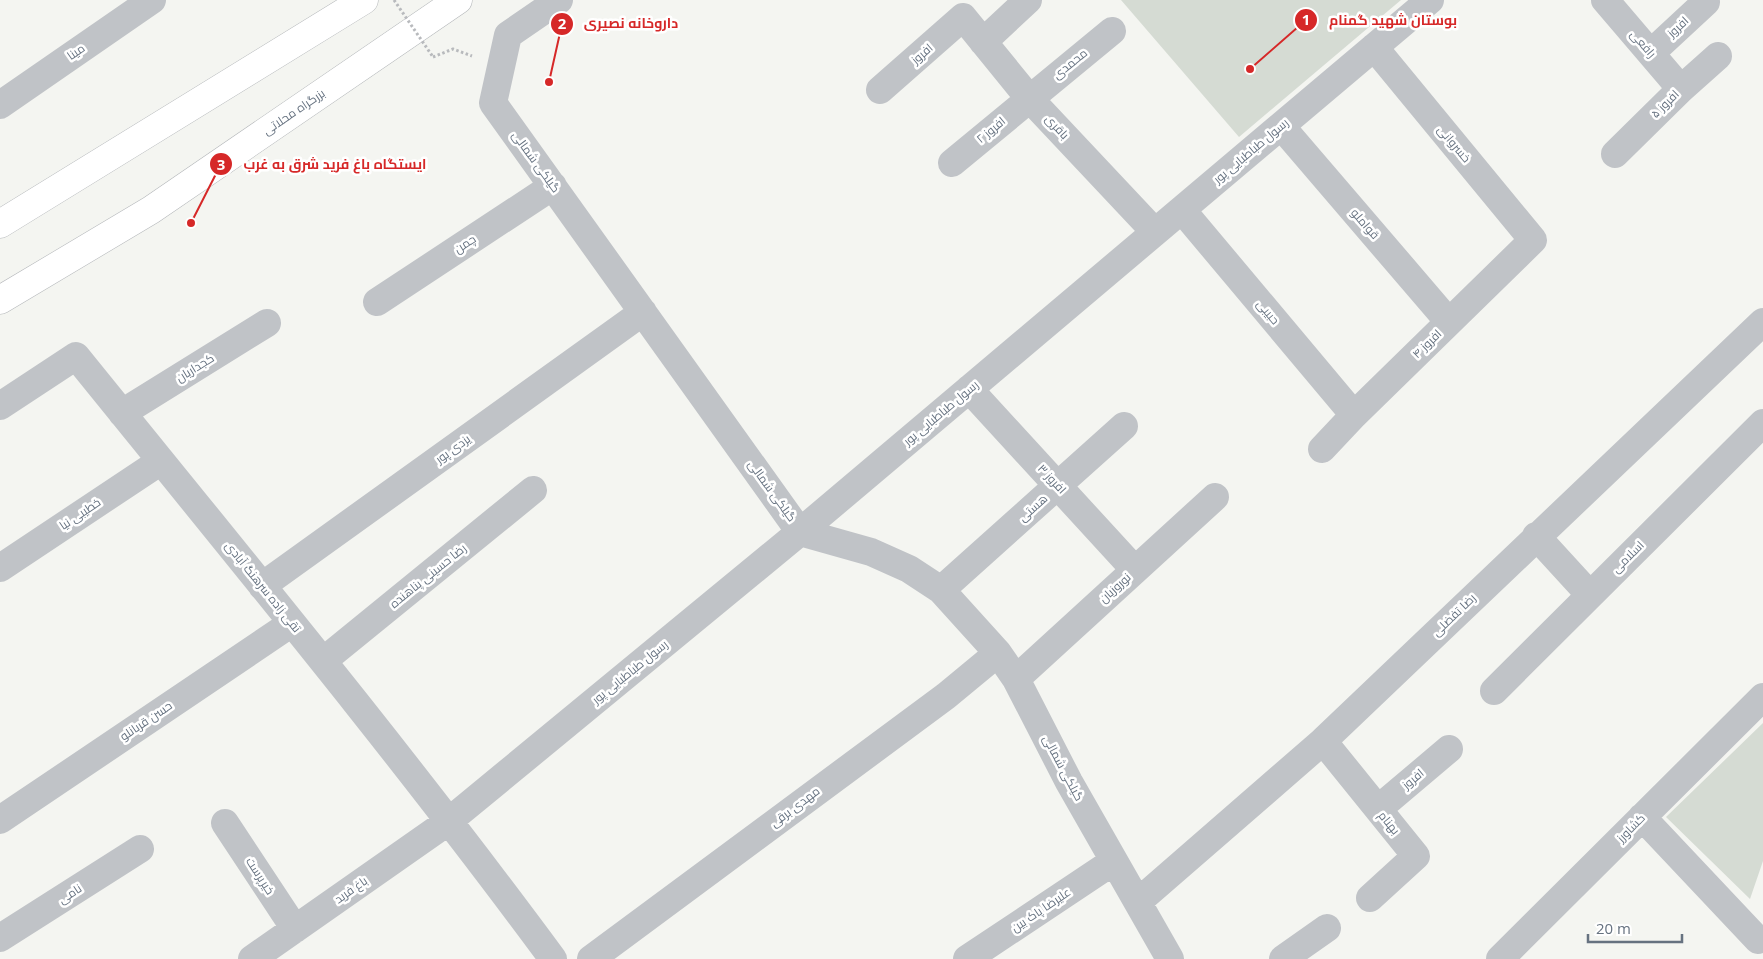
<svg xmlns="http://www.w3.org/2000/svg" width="1763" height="959" font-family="'Open Sans',Cairo,sans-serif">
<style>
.park{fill:#d5dbd3}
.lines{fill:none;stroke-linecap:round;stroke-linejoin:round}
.highway-casing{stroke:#b3b6b9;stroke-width:29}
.path{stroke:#b8babd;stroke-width:3;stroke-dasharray:2.5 2.5;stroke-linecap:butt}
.street{stroke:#c0c3c7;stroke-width:28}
.highway{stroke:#fff;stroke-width:28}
.path-bridge{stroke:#b8babd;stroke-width:3;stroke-dasharray:2.5 2.5;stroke-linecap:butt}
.labels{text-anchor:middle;stroke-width:5;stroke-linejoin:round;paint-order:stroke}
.street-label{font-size:12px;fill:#667280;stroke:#fff}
.leader{fill:none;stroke:#d62828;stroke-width:2}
.callout-dot{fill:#d62828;stroke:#fff;stroke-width:2}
.mark-label{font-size:15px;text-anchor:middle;font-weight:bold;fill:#fff}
.callout-label{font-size:14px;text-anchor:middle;font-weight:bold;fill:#d62828;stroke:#fff;stroke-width:5;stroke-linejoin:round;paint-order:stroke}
</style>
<rect width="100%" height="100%" fill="#f4f5f1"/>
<!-- park -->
<path class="park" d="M1121 0H1401L1239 137Z
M1763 723V861L1750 899 1666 817Z"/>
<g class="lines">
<!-- highway casing -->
<g class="highway-casing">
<path id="highway" d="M0 224 364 0
M0 300 151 210 458 0"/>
</g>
<!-- path -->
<path class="path" d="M433 57 453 49 472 56"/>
<!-- street -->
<path class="street" d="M559 0 508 35 493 103 800 532 871 552 909 569 941 590 998 653 1016 679 1069 782 1170 959
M1605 0 1681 89
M983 42 1028 0
M1651 53 1706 2
M880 90 963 17 1029 98 1155 232
M0 105 152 0
M1281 126 1449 322
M1615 154 1681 89 1718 56
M952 163 1112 31
M1182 210 1354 415
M377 302 553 186
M969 389 1135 570
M0 406 76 356C237 555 401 753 553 959
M122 413 267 323
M1322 449 1354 415 1533 240 1374 47
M1536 536 1590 595
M0 568 161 461
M262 586 643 312
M941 590 1124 426
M323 661 533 490
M1016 679 1215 497
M1494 691 1763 423
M1323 741 1416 856 1370 898
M1378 809 1449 749
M1642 817 1758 940
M0 820 292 623
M225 823 295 929
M1139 901 1323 741 1763 322
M0 938 140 849
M252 959 449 821 800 532 1430 0
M591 959 946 696 998 653
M967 959 1114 861
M1283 959 1327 928
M1500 959 1763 697"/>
<!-- highway -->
<use href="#highway" class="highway"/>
<!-- path-bridge -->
<path class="path-bridge" d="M394 0 433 57"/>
</g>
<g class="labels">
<!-- street labels -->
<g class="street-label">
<text transform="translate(1678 27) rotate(-43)" y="4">افروز</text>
<text transform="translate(1643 44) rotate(49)" y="4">رافعی</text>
<text transform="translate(76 52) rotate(-35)" y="4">مینا</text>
<text transform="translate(922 54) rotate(-41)" y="4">افروز</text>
<text transform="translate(1070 64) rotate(-39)" y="4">محمدی</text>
<text transform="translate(1665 104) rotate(-45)" y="4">افروز ۵</text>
<text transform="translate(294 112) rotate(-34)" y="4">بزرگراه محلاتی</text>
<text transform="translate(1057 127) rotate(47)" y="4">باقری</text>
<text transform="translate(991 130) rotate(-40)" y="4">افروز ۲</text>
<text transform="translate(1454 144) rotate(50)" y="4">خسروانی</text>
<text transform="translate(1251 151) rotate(-40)" y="4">رسول طباطبایی پور</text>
<text transform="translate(536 162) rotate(54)" y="4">گيلکی شمالی</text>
<text transform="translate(1365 224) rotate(49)" y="4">قواملو</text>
<text transform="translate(465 244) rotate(-33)" y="4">چمن</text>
<text transform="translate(1268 312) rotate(50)" y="4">حبیبی</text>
<text transform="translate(1427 344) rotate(-44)" y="4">افروز ۴</text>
<text transform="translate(195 368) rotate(-32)" y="4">کجداریان</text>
<text transform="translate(941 413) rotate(-40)" y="4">رسول طباطبایی پور</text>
<text transform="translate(453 449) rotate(-36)" y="4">یزدی پور</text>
<text transform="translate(1052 479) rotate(47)" y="4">افروز ۳</text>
<text transform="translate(772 491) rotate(54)" y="4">گيلکی شمالی</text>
<text transform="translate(1033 508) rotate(-42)" y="4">هستی</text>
<text transform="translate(80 514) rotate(-34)" y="4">خطیبی نیا</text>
<text transform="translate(1628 557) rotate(-45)" y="4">اسلامی</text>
<text transform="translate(428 576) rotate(-39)" y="4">رضا حسینی پناهنده</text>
<text transform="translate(263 587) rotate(51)" y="4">تقی زاده سرهنگ آبادی</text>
<text transform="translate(1115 588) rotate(-42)" y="4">نوروزیان</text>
<text transform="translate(1454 615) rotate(-44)" y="4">رضا تفضلی</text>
<text transform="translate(630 672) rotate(-39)" y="4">رسول طباطبایی پور</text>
<text transform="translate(146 721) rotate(-34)" y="4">حسن قربانلو</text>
<text transform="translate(1063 768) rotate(62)" y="4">گيلکی شمالی</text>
<text transform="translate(1413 779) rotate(-40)" y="4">افروز</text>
<text transform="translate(795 807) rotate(-37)" y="4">مهدی برقی</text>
<text transform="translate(1389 823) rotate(51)" y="4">بهنام</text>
<text transform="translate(1631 828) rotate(-45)" y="4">کشاورز</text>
<text transform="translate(260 876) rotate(57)" y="4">خیرپرست</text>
<text transform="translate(351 890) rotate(-35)" y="4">باغ فرید</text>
<text transform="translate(70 894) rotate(-33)" y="4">نامی</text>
<text transform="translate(1041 910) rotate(-34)" y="4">علیرضا پاک بین</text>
</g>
</g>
<!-- callouts -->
<path class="leader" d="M1250 69L1306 20M549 82L562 24M191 223L221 164"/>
<g class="callout-dot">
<circle cx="1250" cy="69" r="5"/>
<circle cx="549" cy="82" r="5"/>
<circle cx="191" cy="223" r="5"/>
<circle cx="1306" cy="20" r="12"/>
<circle cx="562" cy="24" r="12"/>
<circle cx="221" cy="164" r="12"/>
</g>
<g class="mark-label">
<text x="1306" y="25">1</text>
<text x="562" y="29">2</text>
<text x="221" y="170">3</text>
</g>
<g class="callout-label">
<text x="1393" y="25">بوستان شهید گمنام</text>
<text x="631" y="28">داروخانه نصیری</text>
<text x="335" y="169">ایستگاه باغ فرید شرق به غرب</text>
</g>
<!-- scale -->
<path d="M1588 934v8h94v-8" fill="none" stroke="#667280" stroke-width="2.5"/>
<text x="1596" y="934" font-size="15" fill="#667280" stroke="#ffffff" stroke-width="4" paint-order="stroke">20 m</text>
</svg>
